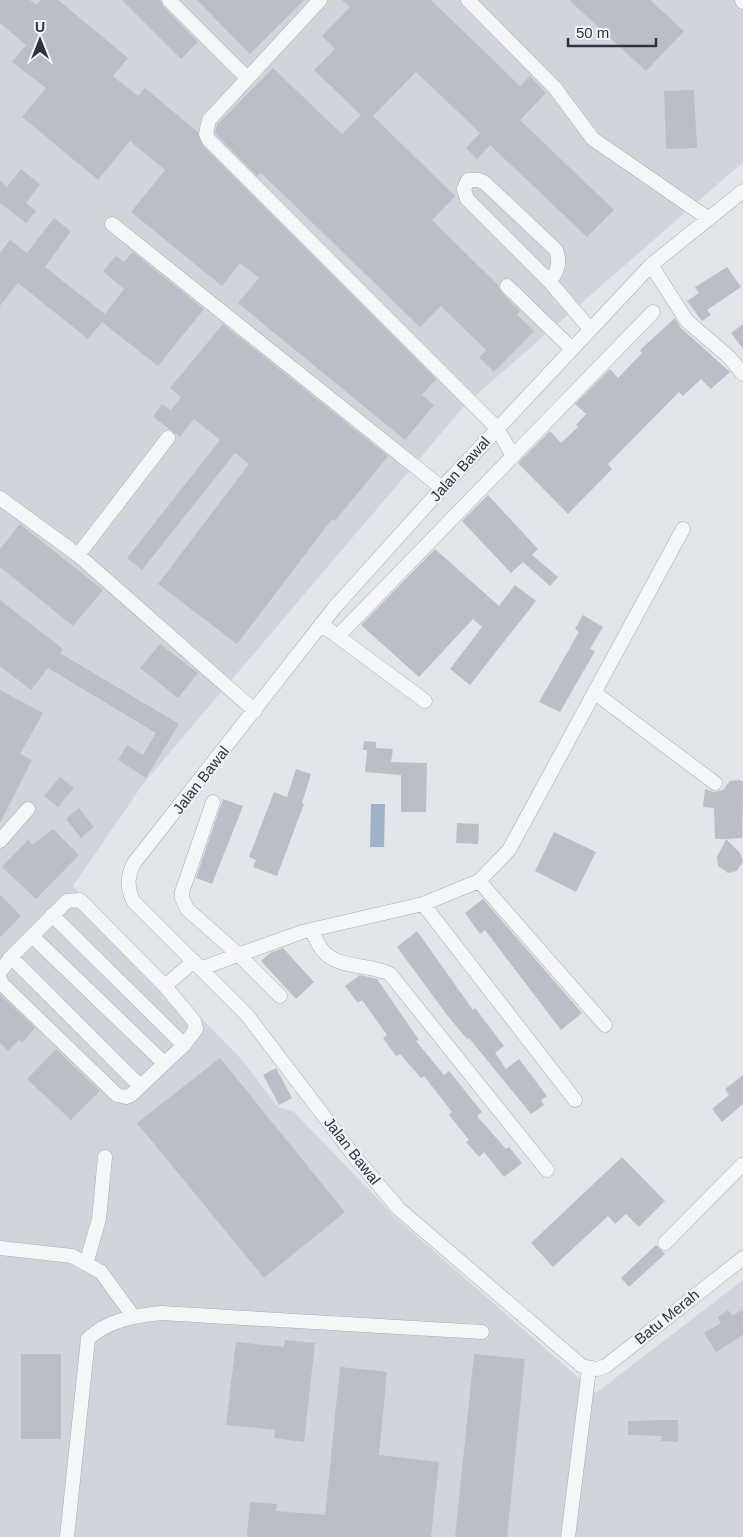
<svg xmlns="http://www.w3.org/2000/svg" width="743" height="1537" font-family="Helvetica,sans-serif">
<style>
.built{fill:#d0d5dc}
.water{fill:#9fb4c8}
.building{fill:#babfc7}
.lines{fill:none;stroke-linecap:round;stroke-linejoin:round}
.minor-casing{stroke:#a7acb4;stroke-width:15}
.minor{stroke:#f5f6f8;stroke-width:14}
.labels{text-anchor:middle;stroke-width:4;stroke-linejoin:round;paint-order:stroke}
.street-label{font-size:15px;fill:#2b3441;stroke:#f2f4f7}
</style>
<rect width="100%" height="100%" fill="#e2e5ea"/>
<!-- built -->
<path class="built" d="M0 0H743V162L466 404 143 784 73 886 242 1060 278 1107 293 1111 396 1218 596 1393 743 1280V1537H0Z"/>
<!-- water -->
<path class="water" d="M371 804H385L384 847H370Z"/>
<!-- building -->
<path class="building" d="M0 0H30L36 5 41 0H58L128 58 113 76 138 96 145 88 198 132 203 146 436 379 422 395 434 405 405 440 238 303 259 278 240 263 222 286 131 212 165 170 130 141 98 180 22 117 46 88 12 62 26 45 0 23Z
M122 0H160L163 6 198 42 181 59Z
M197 0H304L250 54Z
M342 0H431L520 86 530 76 546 93 520 120 614 210 587 237 490 145 477 159 466 148 480 133 416 72 373 116 455 196 432 220 498 285 501 292 520 311 517 315 534 331 494 372 479 357 486 350 441 306 420 327 261 173 257 176 215 133 217 125 273 68 342 134 361 115 314 70 335 49 322 36 350 7Z
M569 0H650L684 31 646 71Z
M694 90 697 148 666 149 664 91Z
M21 169 40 184 26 203 36 211 26 223 0 203V181L7 187Z
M54 218 71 231 45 267 105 314 124 289 103 271 116 256 124 262 133 252 204 309 158 366 102 322 88 339 18 283 0 306V253L10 240 27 253Z
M727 267 741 287 707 310 711 315 702 321 687 301 699 293 695 287Z
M675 318 681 328 730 372 711 389 701 379 683 396 679 392 608 464 612 469 568 514 518 463 550 431 561 443 578 427 576 425 586 414 575 404 610 369 618 378 642 353 640 350Z
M223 324 388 456 335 521 332 519 237 644 158 584 249 464 235 453 142 570 127 558 220 440 194 419 180 437 153 417 162 404 171 410 181 397 170 388Z
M743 324V349L731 333Z
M488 495 538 549 532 555 558 577 550 586 523 562 511 573 462 521Z
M20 524 103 590 73 626 0 567V549Z
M435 549 499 606 515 585 536 601 470 685 450 669 482 627 473 619 419 677 361 625Z
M0 600 63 649 60 653 179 724 146 778 118 760 127 745 143 755 156 733 48 668 31 690 0 666Z
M583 615 603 627 590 649 595 651 560 712 539 702 579 632 575 629Z
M160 644 198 673 178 698 140 668Z
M0 690 43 713 20 754 32 760 0 823Z
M364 741 376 742V748L393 749 391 762 427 763 426 812H401V775L365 772 367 750H363Z
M296 769 311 774 302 803 304 804 277 876 253 867 256 860 249 857 274 792 287 797Z
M60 777 74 788 58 807 44 796Z
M740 780 743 782 742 838 726 839 740 853 743 861 737 871 728 873 718 866 717 857 726 839H715L714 808 703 807 705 789 714 792 723 790 730 781Z
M223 799 243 806 212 884 196 878Z
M79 808 94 827 81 838 66 819Z
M457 823 479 824 478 844 456 843Z
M53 829 79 855 36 899 2 867 28 840 32 845Z
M554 832 596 852 576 892 535 871Z
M0 895 21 916 0 937Z
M483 899 582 1013 561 1030 485 930 480 934 465 913Z
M417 931 473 1010 475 1008 504 1046 495 1053 506 1069 519 1059 547 1096 541 1100 544 1105 531 1114 469 1038 467 1039 447 1015 397 947Z
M283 948 314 982 296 999 261 961 270 953Z
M360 975 377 979 419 1040 416 1041 444 1075 449 1071 482 1112 477 1116 506 1149 509 1147 522 1163 504 1177 484 1152 479 1157 466 1142 469 1140 449 1115 452 1112 424 1076 421 1078 400 1054 396 1056 383 1038 387 1035 362 1000 358 1003 345 986Z
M0 994 35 1028 22 1043 19 1040 8 1051 0 1043Z
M56 1049 100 1091 71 1120 27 1079Z
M220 1058 345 1212 264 1278 137 1123Z
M276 1068 292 1098 279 1105 263 1075Z
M743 1075V1104L722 1122 712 1109 729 1095 725 1089Z
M622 1157 665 1201 639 1227 626 1214 615 1224 608 1216 553 1267 531 1243Z
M656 1245 665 1254 629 1287 621 1278Z
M743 1309V1335L716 1352 704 1333 721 1323 718 1317 728 1310 732 1316Z
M285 1340 315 1343 304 1442 274 1438 275 1430 226 1425 236 1342 284 1347Z
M21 1354H61V1439H21Z
M474 1354 525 1359 507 1537H455Z
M340 1367 387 1372 379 1455 439 1462 431 1537H247L250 1502 277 1504 276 1511 325 1515Z
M662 1420H678V1442L661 1441 662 1436 628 1435V1421Z"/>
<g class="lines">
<!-- minor casing -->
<g class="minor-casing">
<path id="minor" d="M169 0 247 78
M320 0 209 120 206 134 209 140 497 428 513 456
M468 0 555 88 593 139 709 219
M742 0 743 2
M743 191 651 265 442 488 335 607 134 863C127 877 127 886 133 901L247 1015 355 1157 399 1209 582 1366 597 1369 606 1366 743 1258
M112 224 442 488
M651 265 687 321 729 357 743 374
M550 282C557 271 561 264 556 250L485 183 479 180H468L464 189 467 199 550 282 590 329
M507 286 571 348
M0 498 78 555 255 711
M78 555 168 438
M321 624 425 701
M339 635 653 312
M595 693 715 783
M213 802 182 892V898L187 909 239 955 280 996
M0 841 28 809
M479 881 605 1025
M423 904 575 1100
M52 915 184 1045
M311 930C315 937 318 945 323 951 338 969 371 964 390 974L547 1170
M32 936 164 1063
M11 957 140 1086
M202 968 302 932 423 904 479 881 509 850 683 529
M0 972 11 957 67 901 80 900 165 986 194 1021 196 1029 184 1045 131 1095 126 1097 117 1095 2 984 0 979
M165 986 194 961
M665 1243 743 1164
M0 1248 72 1256 101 1272 133 1316
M86 1264 99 1219 105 1157
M67 1537 88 1339C107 1320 135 1316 161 1313L482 1332
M568 1537 589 1369"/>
</g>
<!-- minor -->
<use href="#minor" class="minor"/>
</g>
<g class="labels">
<!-- street labels -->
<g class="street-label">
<text transform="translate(460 469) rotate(-48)" y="5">Jalan Bawal</text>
<text transform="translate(201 780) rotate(-52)" y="5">Jalan Bawal</text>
<text transform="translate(352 1151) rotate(52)" y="5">Jalan Bawal</text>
<text transform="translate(667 1317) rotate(-39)" y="5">Batu Merah</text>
</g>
</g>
<!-- north arrow -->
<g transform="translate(40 40)" stroke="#f2f4f7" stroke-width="4" paint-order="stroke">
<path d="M0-4L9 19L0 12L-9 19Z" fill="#2b3441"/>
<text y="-8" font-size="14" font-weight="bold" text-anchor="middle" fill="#2b3441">U</text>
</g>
<!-- scale -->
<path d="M568 38v8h88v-8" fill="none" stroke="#2b3441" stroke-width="2.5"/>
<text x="576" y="38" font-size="15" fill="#2b3441" stroke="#f2f4f7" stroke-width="4" paint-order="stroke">50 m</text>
</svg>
